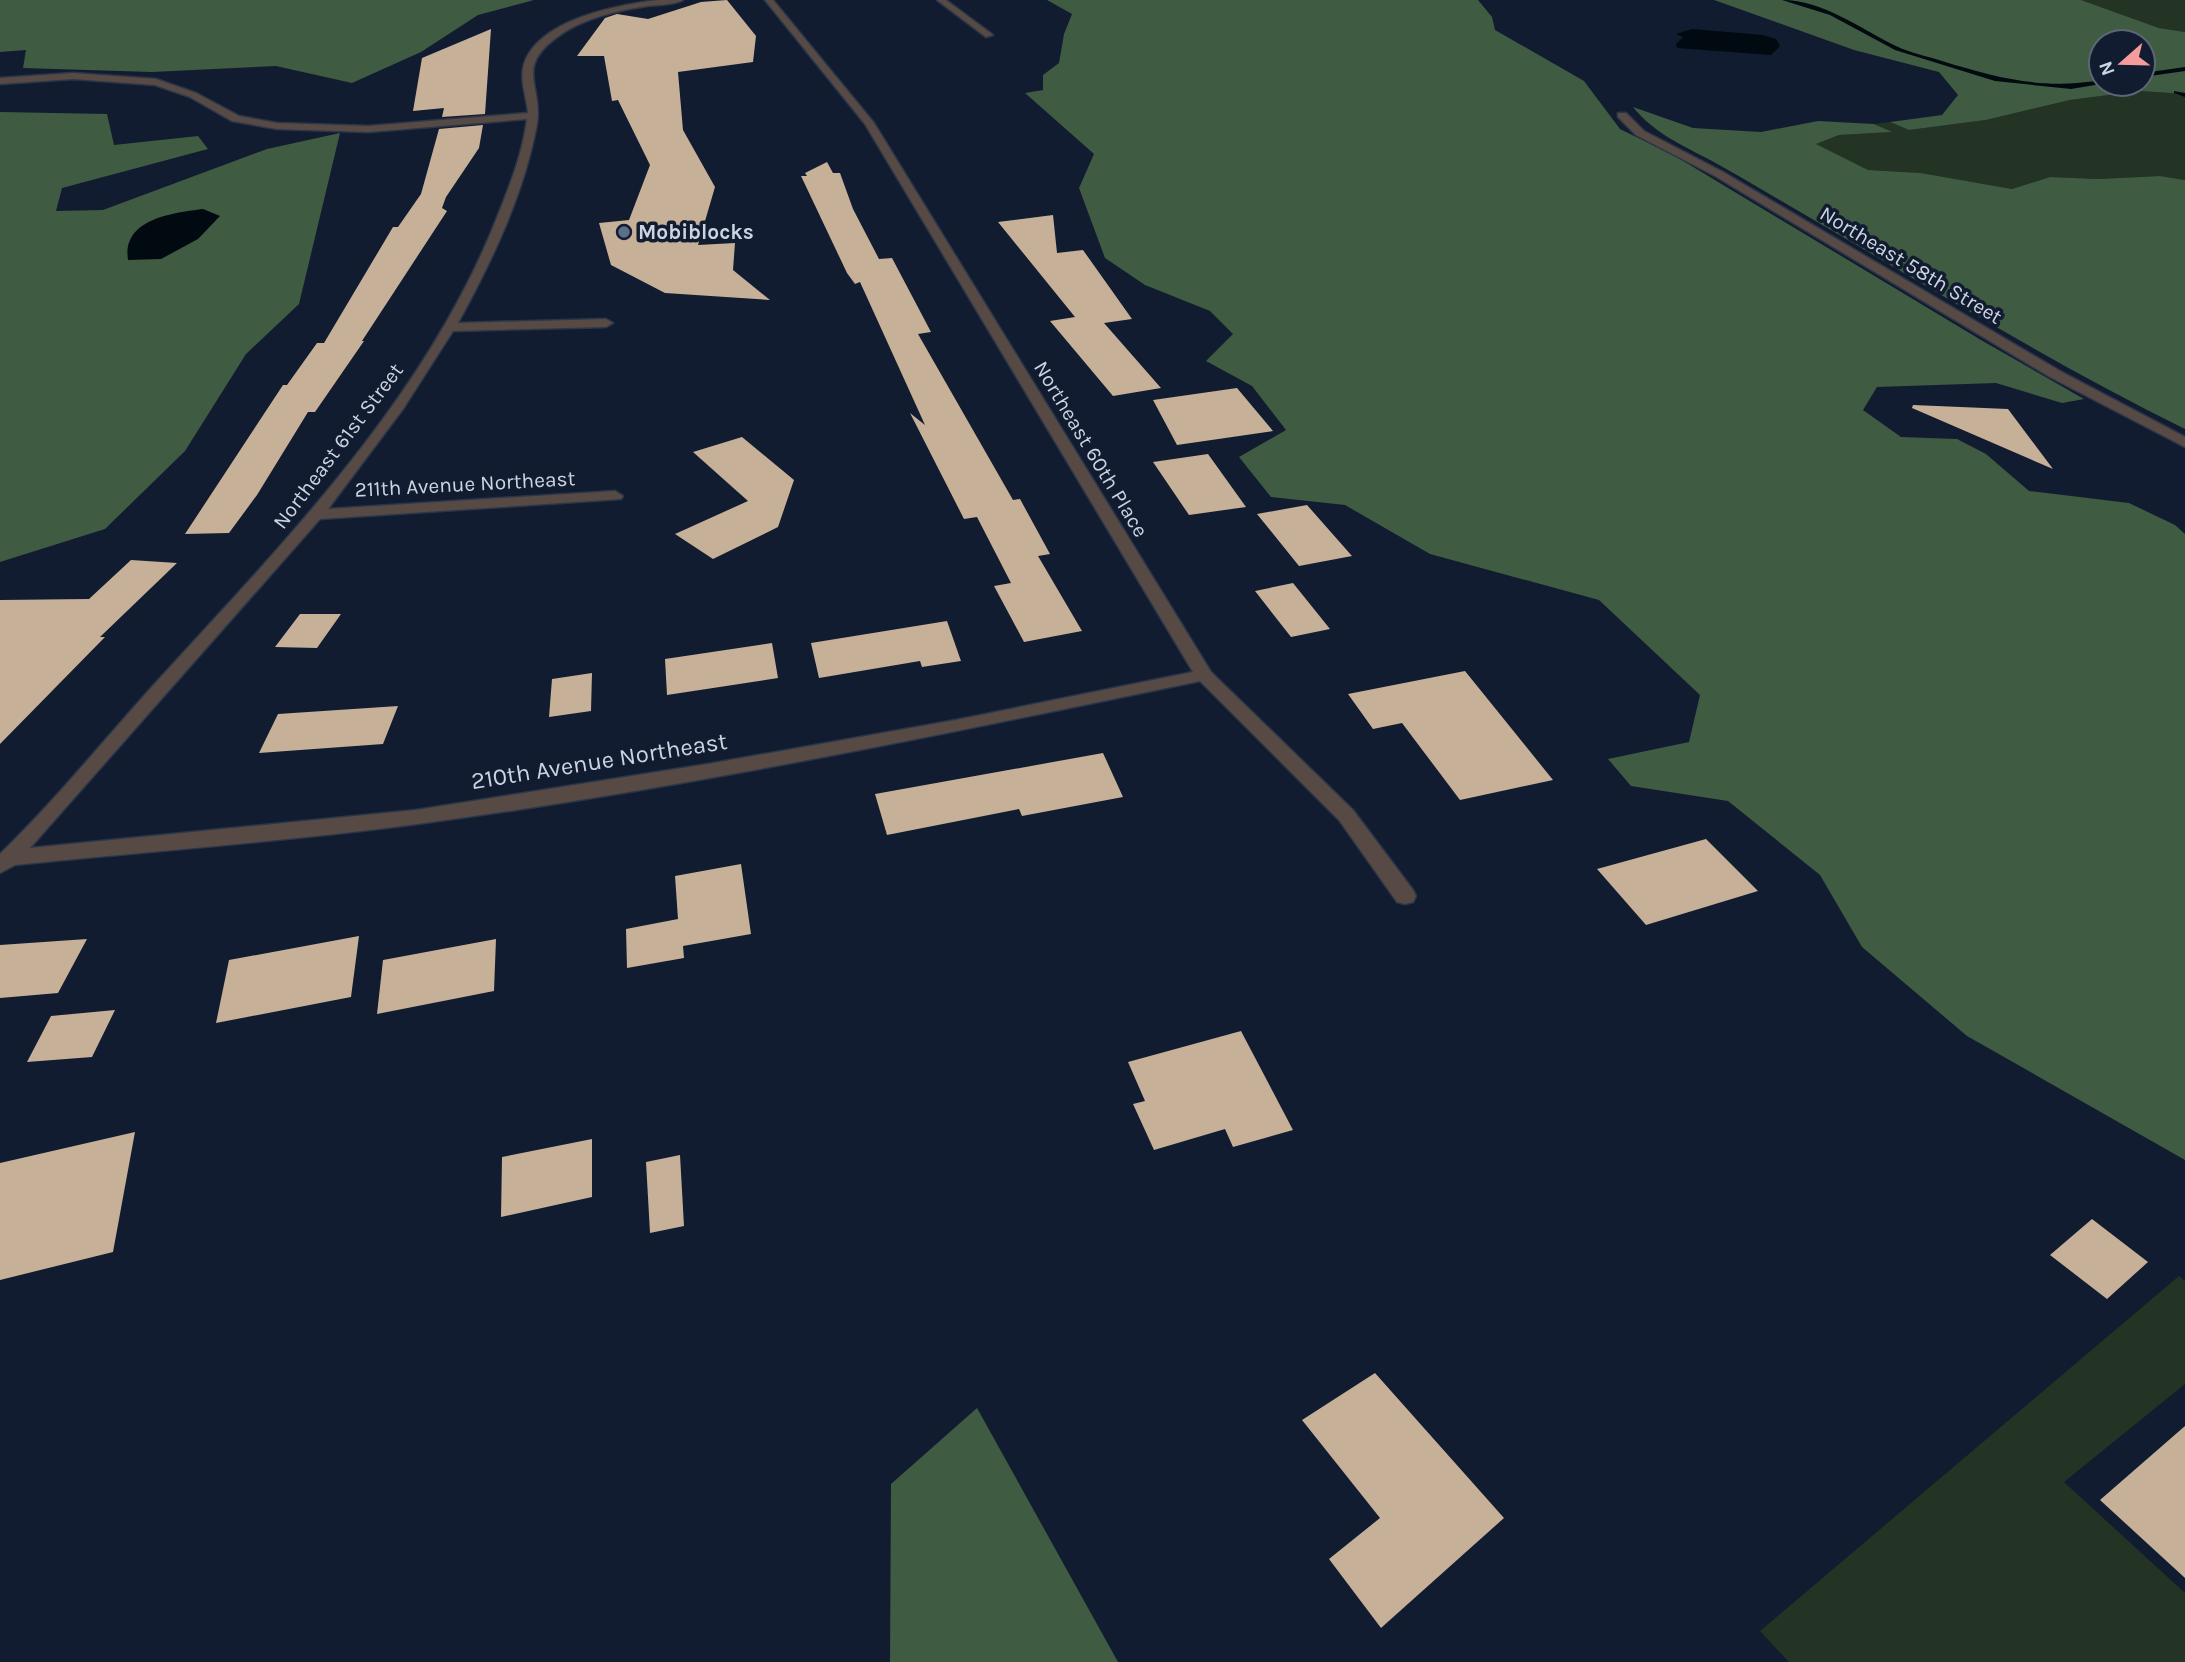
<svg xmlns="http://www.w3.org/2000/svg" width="2185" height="1662" font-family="Karla,sans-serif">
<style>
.green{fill:#233324}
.forest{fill:#3f5b41;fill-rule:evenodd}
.water{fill:#000a10}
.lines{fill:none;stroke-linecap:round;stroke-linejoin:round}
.stream{fill:#000a10;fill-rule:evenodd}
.building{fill:#c6b098}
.street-casing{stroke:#2b3649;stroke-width:3}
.street{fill:#574a44;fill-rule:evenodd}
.service-dot{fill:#5c6f8a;stroke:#111c30;stroke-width:2.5}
.labels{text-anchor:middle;stroke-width:7;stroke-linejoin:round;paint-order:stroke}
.far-poi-label{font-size:21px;font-weight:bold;fill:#ccd4e2;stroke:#111c30;text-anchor:start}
.far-street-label{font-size:21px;fill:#ccd4e2;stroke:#111c30}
.street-label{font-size:24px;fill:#ccd4e2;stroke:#111c30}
</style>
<rect width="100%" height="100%" fill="#111c30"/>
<!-- green -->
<path class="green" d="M2081 0H2185V32L2159 28Z
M2140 91 2185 94V180L2160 176 2098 179 2050 177 2012 189 1921 173 1868 170 1815 144 1839 135 1890 132 1874 124 1890 122 1909 130 1986 120 2070 100Z
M2179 1276 2185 1281V1384L2064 1482 2185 1593V1662H1789L1760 1631Z"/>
<!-- forest -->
<path class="forest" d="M0 0H534L478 15 421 52 352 83 276 66 152 72 23 68 26 50 0 52Z
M1047 0H1478L1492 17 1495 30 1584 81 1620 129 1675 156 1981 340 2084 399 2062 403 1996 383 1877 387 1863 410 1901 437 1957 439 1986 454 2029 491 2129 503 2175 525 2185 534V1160L1967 1036 1862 947 1820 875 1728 801 1631 786 1608 759 1689 742 1700 695 1599 600 1430 554 1345 505 1271 497 1239 457 1286 430 1252 386 1206 361 1233 334 1210 311 1145 285 1105 258 1079 188 1094 154 1025 93 1043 90V75L1059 63 1064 34 1072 14Z
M1714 0H2081L2159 28 2185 32V94L2140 91 2070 100 1986 120 1909 130 1890 122 1942 115 1958 95 1939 72 1854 50ZM2101 42H2143V84H2101Z
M1633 107 1693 128 1761 132 1818 121 1874 124 1892 132 1839 135 1816 144 1868 170 1921 173 2012 189 2050 177 2098 179 2160 176 2185 180V429C2049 362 1921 282 1790 206 1764 191 1738 175 1712 161 1682 145 1655 134 1633 107Z
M0 112 107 114 114 145 198 136 208 149 62 188 56 211 103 210 267 149 340 133 299 304 246 354 185 451 105 529 0 562Z
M977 1408 1118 1662H1119H890L891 1484Z"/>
<!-- water -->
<path class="water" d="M1692 29 1763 35 1776 39 1780 46 1771 55 1677 48 1676 44 1683 37 1676 34Z
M203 209 220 216 198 239 161 259 128 260C122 219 172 213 203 209Z"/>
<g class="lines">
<!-- stream -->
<path class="stream" d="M1782 0C1823 0 1861 29 1896 46 1910 53 1927 56 1942 61 1997 78 2043 90 2101 80V84L2071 89 1995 81 1895 50 1830 15Z
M2185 67V71L2143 77V73Z
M2174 91 2185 93V97L2174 93Z"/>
</g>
<!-- building -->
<path class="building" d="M727 0 756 36 753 62 678 72 683 130 715 187 698 245 735 243 733 270 770 300 665 293 611 265 599 223 629 220 650 165 618 100 612 101 604 56H577L605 18 617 14 648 19 701 2Z
M491 29 485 114 442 117 444 108 413 111 422 58Z
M483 125 479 148 446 197 442 208 447 211 362 341H364L315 412H308L257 495 229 533 185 534 283 385H287L317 343H324L393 227H398L421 194 439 129Z
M827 162 833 173H840L853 209 879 259 892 258 931 332 918 334 1013 500 1020 499 1050 554 1038 556 1082 631 1024 642 994 586 1011 583 977 517 964 519 910 413 925 425 860 282 855 284 847 273 801 176H807L805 173Z
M1053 215 1057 253 1083 250 1132 319 1104 323 1161 388 1113 396 1050 321 1075 317 998 222Z
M1237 388 1273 431 1177 445 1153 400Z
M1913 405 2008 409 2053 469 1912 408Z
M742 437 794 480 778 527 713 559 675 534 748 501 693 452Z
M1208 454 1246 507 1189 515 1153 462Z
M1307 505 1352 556 1299 566 1257 514Z
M131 560 177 563 100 637H105L0 744V600L89 599Z
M1293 583 1330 629 1291 637 1255 591Z
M300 614H341L317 648 275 647Z
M947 621 961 661 922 667 920 661 819 678 811 643Z
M772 643 778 678 667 695 665 659Z
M1465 671 1553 780 1460 800 1402 723 1373 729 1348 694Z
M592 673 591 711 549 717 552 679Z
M398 706 383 744 259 753 278 714Z
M1103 753 1123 797 1022 816 1019 809 887 835 875 794Z
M1706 839 1758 891 1646 925 1597 869Z
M741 864 751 934 683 946 684 958 627 968 626 929 678 919 675 876Z
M359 936 351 997 216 1023 229 960Z
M87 939 58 993 0 998V945Z
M496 939 494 991 377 1014 383 960Z
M115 1010 92 1057 27 1062 51 1016Z
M1241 1031 1293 1130 1233 1147 1225 1129 1154 1150 1133 1104 1145 1101 1128 1062Z
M135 1132 113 1252 0 1280V1163Z
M592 1139V1197L501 1217 502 1157Z
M680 1155 684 1226 650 1233 646 1162Z
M2092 1219 2148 1262 2107 1299 2050 1255Z
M1375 1373 1504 1518 1381 1628 1329 1559 1380 1518 1302 1420Z
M2185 1426V1578L2100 1500Z"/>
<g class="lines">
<!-- street casing -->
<g class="street-casing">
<path id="street" d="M658 0H683C674 5 658 5 647 6 616 11 582 18 556 38 515 68 543 86 537 124 524 194 492 261 458 323L606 319 613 323 606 327 453 331 403 409 328 509 615 491 623 496 621 499 320 519 30 848 416 810 708 764 956 720 1193 672 865 124 765 0H773L874 123 1211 672 1353 810 1413 890 1416 896 1413 902 1405 904 1397 902 1339 820 1200 681C940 735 680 789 417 824 283 842 148 851 15 865L0 873V854C57 799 107 736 160 678 288 538 428 395 498 215 510 185 523 152 527 119L368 132 277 129 232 121 190 97 155 85 73 79 0 84V78L73 73 156 79 196 93 239 116 277 123 368 126 528 113C527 98 519 80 524 64 539 19 618 5 658 0Z
M937 0H946L993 35 986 37Z
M1618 113H1626L1644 131 1723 172 2060 371 2185 437V447L2050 377 1715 176 1636 135 1618 117Z"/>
</g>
<!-- street -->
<use href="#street" class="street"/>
</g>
<!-- markers -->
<circle class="service-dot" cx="624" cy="232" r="7"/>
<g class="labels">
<!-- far-poi labels -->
<g class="far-poi-label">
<text x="638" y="239">Mobiblocks</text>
</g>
<!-- far-street labels -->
<g class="far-street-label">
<text transform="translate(1911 265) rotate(31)" y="7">Northeast 58th Street</text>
<text transform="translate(338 446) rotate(-53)" y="7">Northeast 61st Street</text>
<text transform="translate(1091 449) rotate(59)" y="7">Northeast 60th Place</text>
<text transform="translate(465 484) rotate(-3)" y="7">211th Avenue Northeast</text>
</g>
<!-- street labels -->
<g class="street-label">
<text transform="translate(599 761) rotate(-9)" y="8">210th Avenue Northeast</text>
</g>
</g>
<!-- north arrow -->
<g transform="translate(2122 63) rotate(250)"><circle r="33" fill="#111c30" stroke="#5c6677" stroke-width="2"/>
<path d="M0-5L12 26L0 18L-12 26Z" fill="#f59b9c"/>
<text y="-10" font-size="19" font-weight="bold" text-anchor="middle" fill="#ccd4e2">N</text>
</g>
</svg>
